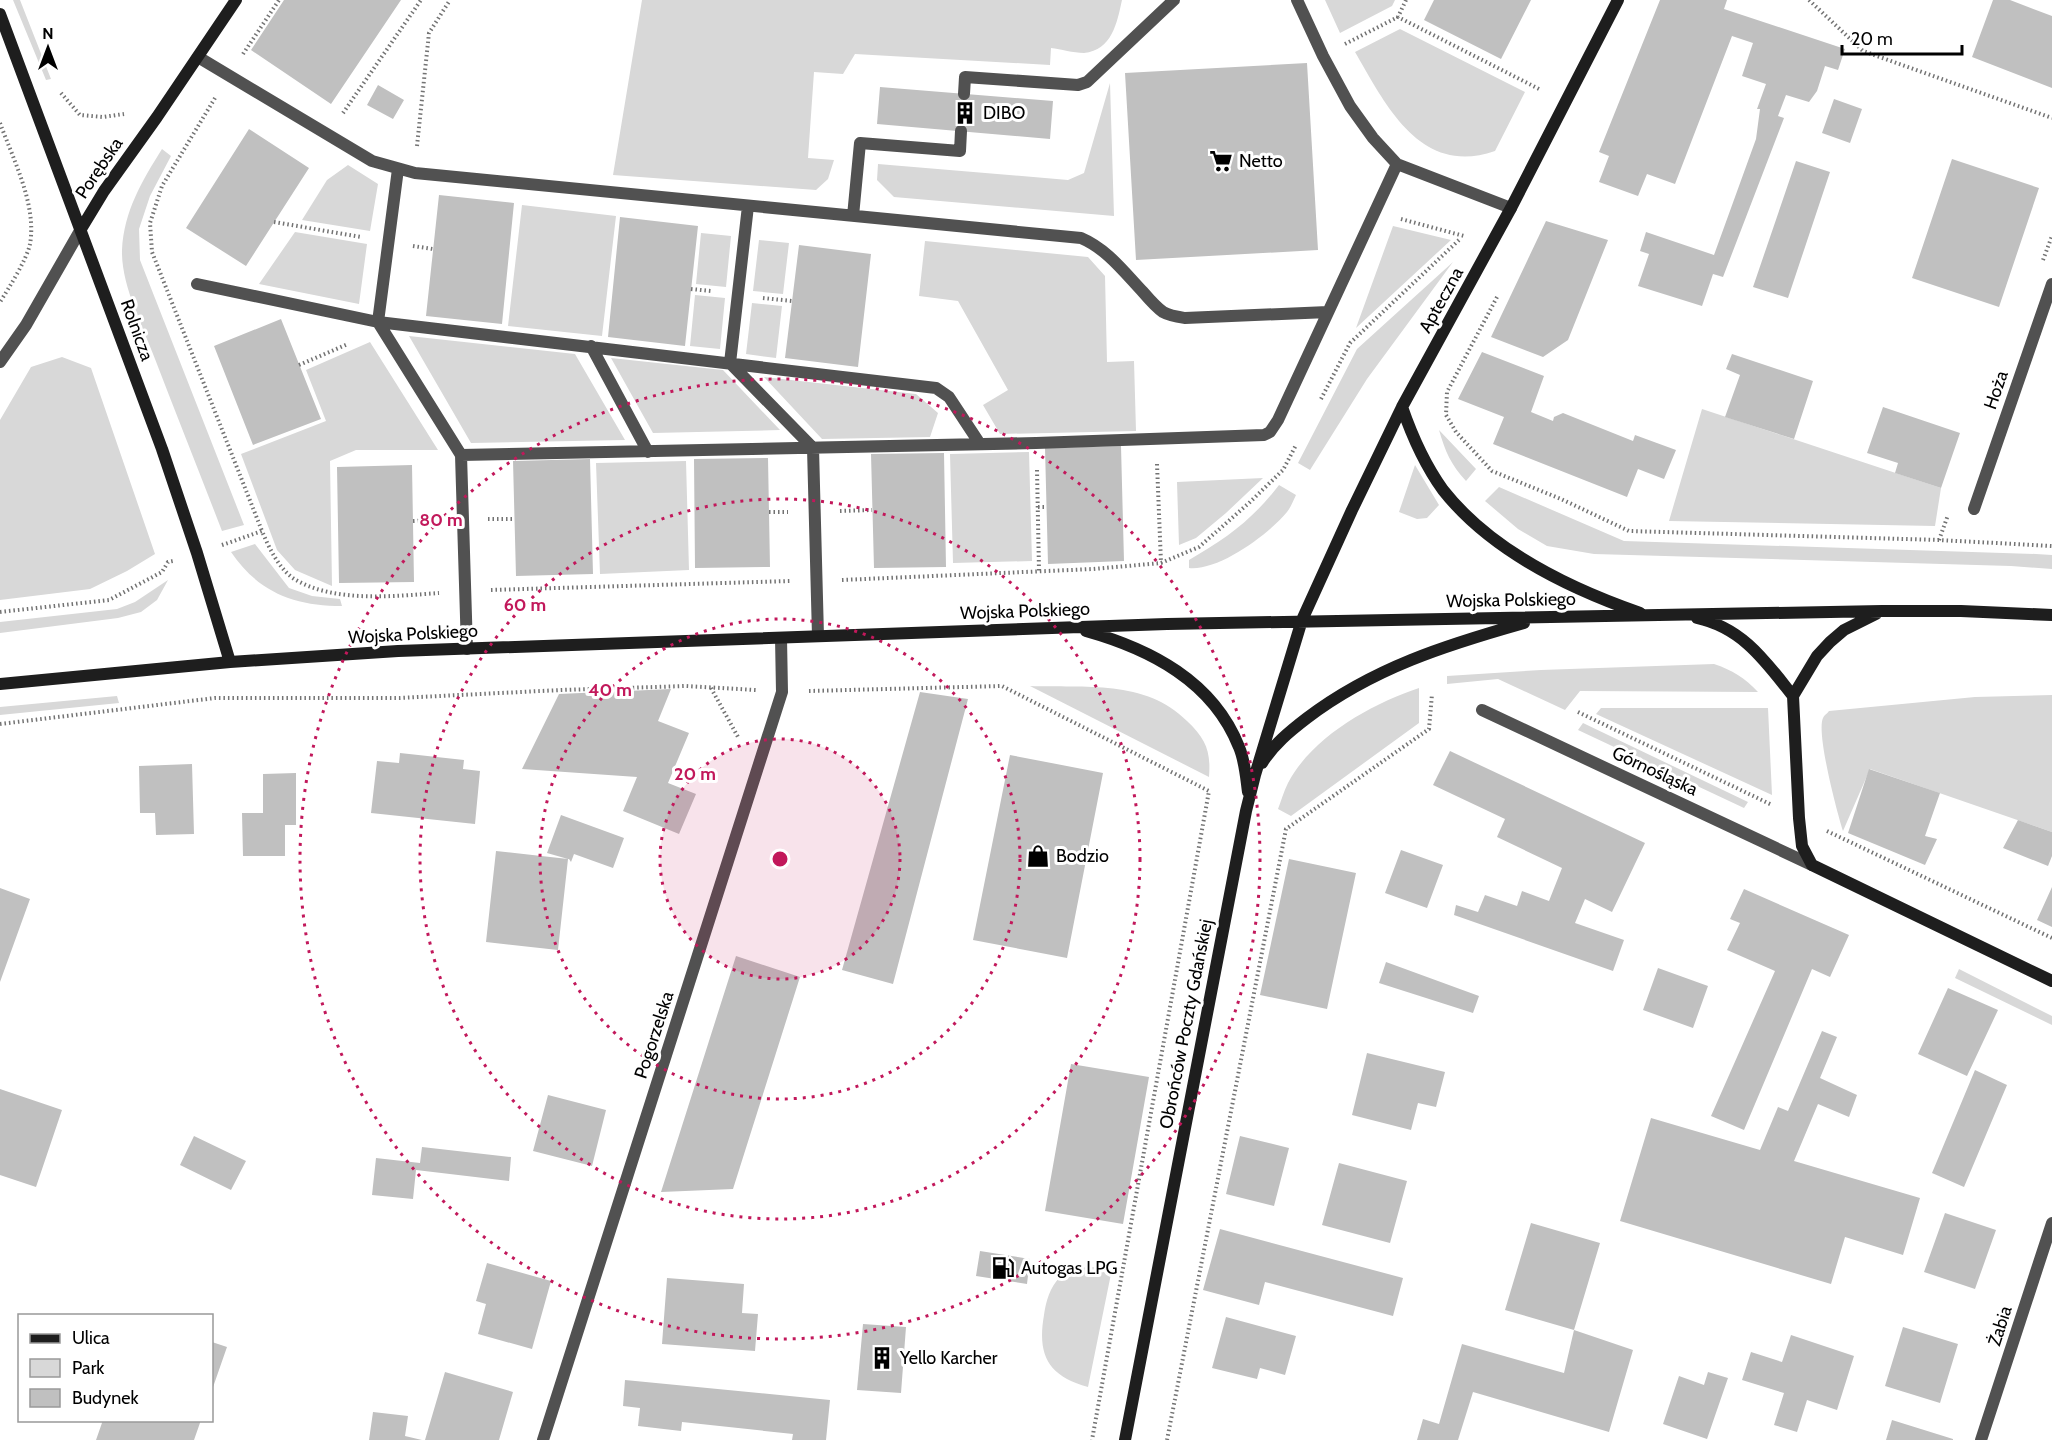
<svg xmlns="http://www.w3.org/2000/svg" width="2052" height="1440" font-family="Cabin,sans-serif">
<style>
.green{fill:#d8d8d8}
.building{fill:#c0c0c0}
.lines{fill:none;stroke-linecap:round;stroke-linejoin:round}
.path{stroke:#737373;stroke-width:4;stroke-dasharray:1.5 3;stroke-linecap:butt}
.lane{stroke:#515151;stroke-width:12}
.street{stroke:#515151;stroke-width:12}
.secondary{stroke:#1e1e1e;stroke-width:12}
.ring{fill:none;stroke:#c2185b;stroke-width:3;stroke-dasharray:3 6}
.labels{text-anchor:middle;stroke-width:6;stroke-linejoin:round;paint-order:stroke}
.poi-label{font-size:18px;fill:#000;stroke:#fff;text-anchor:start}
.street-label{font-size:18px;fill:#000;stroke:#fff}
.centre{fill:#c2185b;stroke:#fff;stroke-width:3}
.ring-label{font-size:18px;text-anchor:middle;font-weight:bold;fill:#c2185b;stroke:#fff;stroke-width:6;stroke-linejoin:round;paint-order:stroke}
</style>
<rect width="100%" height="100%" fill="#fff"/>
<!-- green -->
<path class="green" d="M13 0H20L51 79 46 80Z
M642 0H1122C1117 23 1112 50 1084 53 1073 53 1061 49 1051 48L1050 65 855 54 843 74 814 72 808 158 834 160 828 179 816 190 613 175Z
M1325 0H1395L1392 6 1340 33Z
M1400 29 1525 92 1495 151C1420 177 1386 105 1355 52Z
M1110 83 1114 216 894 197 877 180 878 164 1068 180 1084 173Z
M162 149 171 156 150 196 139 229 140 260 244 525 222 531C200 474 177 416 155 359 143 327 121 285 122 250 124 211 142 181 162 149Z
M348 165 378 184 370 231 302 220 327 180Z
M522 205 616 216 602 336 508 326Z
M1393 226 1451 240 1356 328Z
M295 232 367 244 359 304 259 284Z
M701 233 731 236 726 287 696 284Z
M759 240 789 243 783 294 753 291Z
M925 241 1088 257 1105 276 1107 362 1134 361 1136 431 1000 434 983 405 1008 390 958 301 919 296Z
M1453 262 1367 379 1310 470 1298 463 1357 349Z
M695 295 725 298 720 349 690 346Z
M752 303 782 306 776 358 746 354Z
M409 336 575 354 625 440 471 443Z
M370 342 438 450H356L330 461 332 586 295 570 277 550 241 454 326 421 306 370Z
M62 357 91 368 155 554 127 571 90 589 0 600V420L31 367Z
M611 358 723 370 780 430 653 433Z
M764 377 916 394 938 413 930 437 822 439Z
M1702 409 1941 488 1935 526 1669 521Z
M1439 430 1476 469 1466 481C1451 465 1445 451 1439 430Z
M1029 452 1032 561 953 563 950 454Z
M686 461 689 570 600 574 596 463Z
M1415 465 1439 505 1427 518 1417 519 1399 512Z
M1263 478 1226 513 1196 538 1179 545 1177 482Z
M1279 485 1296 495C1293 501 1291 507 1287 512 1268 535 1219 571 1189 568V560C1227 538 1252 520 1279 485Z
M1499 487 1624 541 2036 554 2052 555V569L2011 566 1594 554 1547 546 1518 529 1485 501Z
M255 544 289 588 312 596 340 599 342 606C294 606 258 592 231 552Z
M168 580 157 600 141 612 118 618 0 633V622L117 609 135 602Z
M1714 664C1732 670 1745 678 1758 692L1580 691 1565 710 1498 679 1447 684V676L1541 670Z
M1030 686C1084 688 1145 679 1187 721 1206 739 1211 751 1209 777Z
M1419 688V723L1291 816 1278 809C1281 801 1284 791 1288 783 1312 737 1371 704 1419 688Z
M2052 695V832L1870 769 1843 831C1837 812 1816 733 1823 718 1824 715 1827 714 1829 711L1975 697Z
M117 696 119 703 0 715V707Z
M1601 708H1768L1772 795 1596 714Z
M1583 723 1748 802 1744 808 1578 730Z
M1959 969 2052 1016V1025L1955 978Z
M1094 1267 1112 1269 1088 1387C1048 1376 1037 1355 1044 1315 1046 1301 1050 1287 1060 1277 1069 1268 1082 1267 1094 1267Z"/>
<!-- building -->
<path class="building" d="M284 0H401L331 104 251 50Z
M1434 0H1531L1501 59 1424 20Z
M1660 0H1727L1724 9 1845 49 1838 70 1825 66 1817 91 1809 102 1786 95 1778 116 1784 118 1723 277 1713 274 1702 306 1638 286 1649 254 1640 251 1646 232 1714 255 1756 139 1760 109H1757L1766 84 1742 76 1753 43 1732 36 1675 184 1647 174 1638 196 1599 182 1609 156 1599 152Z
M1993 0H2010L2052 16V88L1972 57Z
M1307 63 1318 250 1136 260 1125 73Z
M378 85 404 100 393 119 367 105Z
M880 87 1053 101 1050 139 877 124Z
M1834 99 1862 109 1850 143 1822 133Z
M249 129 309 168 246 266 186 228Z
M1952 159 2039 188 1999 307 1912 278Z
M1796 161 1830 172 1788 298 1753 287Z
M439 195 514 203 502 324 426 316Z
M620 217 698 226 685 346 608 337Z
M1546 221 1608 240 1568 340 1543 357 1491 337Z
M799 245 871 254 858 367 785 358Z
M281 319 321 419 253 445 214 346Z
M1482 352 1544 376 1531 412 1553 421 1554 417 1563 413 1633 441 1635 435 1676 450 1664 479 1638 469 1627 497 1493 444 1504 417 1458 399Z
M1732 354 1813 381 1794 439 1725 417 1740 375 1726 369Z
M1883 407 1960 433 1941 488 1895 473 1898 463 1867 453Z
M1121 446 1124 561 1048 564 1045 448Z
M944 453 946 567 874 568 871 454Z
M768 458 770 567 695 568 694 459Z
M590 459 593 574 516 576 513 461Z
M412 465 414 582 339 583 337 467Z
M671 689 658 721 689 733 668 783 696 794 679 834 623 811 637 777 522 769 559 694Z
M920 692 968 699 893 984 842 970Z
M1450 751 1645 843 1612 912 1585 899 1575 923 1624 940 1613 971 1454 915 1456 905 1478 912 1485 895 1517 906 1522 891 1549 901 1562 868 1497 837 1505 819 1433 785Z
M400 753 464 760 463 769 480 771 475 824 371 813 377 761 399 763Z
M1010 755 1103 773 1067 958 973 940Z
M192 764 194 834 156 835 155 813H140L139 766Z
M1869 769 1940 793 1925 836 1937 839 1925 865 1848 833Z
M296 773V825H285V856H243L242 813H263V774Z
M561 815 624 838 613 868 574 854 571 862 569 859H568L558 950 486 942 496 851 568 859 547 853Z
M2018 820 2052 832V856L2048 866 2003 848Z
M1401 850 1443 865 1427 908 1385 893Z
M1289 859 1356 873 1327 1009 1260 995Z
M2052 887V927L2037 920Z
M0 888 30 899 0 982Z
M1744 889 1849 935 1830 977 1812 969 1744 1130 1711 1116 1775 971 1727 950 1740 923 1730 919Z
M736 956 800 977 733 1189 661 1192Z
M1386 962 1479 996 1473 1013 1379 983Z
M1658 968 1708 986 1693 1028 1643 1010Z
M1948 988 1998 1010 1967 1076 1918 1054Z
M1822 1031 1837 1037 1820 1078 1857 1095 1849 1117 1818 1104 1794 1161 1920 1198 1903 1255 1845 1237 1831 1284 1620 1221 1651 1118 1760 1150 1778 1107 1788 1111Z
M1367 1053 1445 1072 1436 1107 1418 1103 1411 1130 1352 1115Z
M1071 1064 1149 1077 1123 1224 1045 1211Z
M1975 1070 2007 1085 1964 1187 1932 1173Z
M0 1089 62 1110 36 1187 0 1175Z
M548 1095 606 1110 592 1166 533 1151Z
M194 1136 246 1161 231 1190 180 1165Z
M1240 1136 1289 1148 1274 1206 1226 1194Z
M422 1147 511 1157 509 1181 416 1170 413 1199 372 1195 376 1158 420 1163Z
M1339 1163 1407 1181 1390 1243 1322 1225Z
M1945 1213 1996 1230 1975 1289 1924 1272Z
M1531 1223 1600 1243 1574 1330 1633 1350 1609 1432 1473 1392 1458 1440H1417L1423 1419 1439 1424 1462 1344 1564 1373 1574 1330 1505 1310Z
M1220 1229 1403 1278 1393 1316 1265 1282 1259 1305 1203 1290Z
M980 1251 1030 1259 1027 1284 976 1276Z
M487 1263 551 1281 532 1349 478 1334 486 1304 476 1301Z
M667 1278 744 1284 742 1313 758 1314 755 1351 662 1344Z
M1226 1317 1296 1336 1285 1375 1260 1368 1257 1379 1212 1368Z
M863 1324 906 1327 901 1393 857 1390Z
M1903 1327 1958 1344 1940 1403 1885 1386Z
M1791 1335 1854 1356 1837 1410 1807 1400 1797 1432 1774 1425 1784 1393 1742 1380 1751 1352 1782 1362Z
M212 1342 227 1347 212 1390Z
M445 1372 513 1392 499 1440H425Z
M1708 1372 1728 1378 1707 1439 1663 1424 1679 1376 1704 1385Z
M625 1380 830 1400 826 1440H792L793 1434 682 1422 681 1431 638 1426 640 1408 623 1406Z
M373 1412 408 1416 405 1436 422 1440H369Z
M103 1420H201L194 1440H96Z
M1892 1420 1953 1439V1440H1886Z"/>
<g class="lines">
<!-- path -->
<path class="path" d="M1406 0 1398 17 1541 90
M1809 0 1863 51 2052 118
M1345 44 1398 17
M243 54 279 0
M61 93 80 115 103 117 124 114
M215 98 162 186 150 223 152 252 262 531
M343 113 421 0
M0 123C13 159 37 205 30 244 27 259 9 288 0 302
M417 146 429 33 450 0
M1401 219 1464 236
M274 222 361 237
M413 246 433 249
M2043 260 2052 236
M691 289 711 291
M1497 297 1447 392 1446 415 1456 432 1492 471 1561 499 1629 531 1939 540 2052 546
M763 298 792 301
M299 365 348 344
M1321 399 1350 343 1460 239
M1157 464 1161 563
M1037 470 1039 571
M1038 507H1047
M840 511 872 510
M769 512H788
M488 519H514
M413 521 436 520
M1939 540 1948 515
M222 545 262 531C269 548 280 571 296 580 336 603 395 596 439 593
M842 580 1093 569 1161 563 1199 547 1249 503 1283 470 1296 445
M491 590 790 581
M0 612 109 600 162 572 168 562 173 561
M711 688 738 737
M809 691 1002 686 1209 791 1092 1440
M1578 712 1772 805
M0 724 215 698H399L561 690 686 686 756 690
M1827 831 2052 938
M1167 1440 1286 829 1429 729 1432 694"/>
<!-- lane -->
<path class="lane" d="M1297 0 1323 56 1350 106 1373 138 1397 164 1511 208
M198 57 372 161 415 173 1081 238C1107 249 1124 272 1143 292 1149 299 1156 307 1163 312 1170 316 1178 317 1185 318L1328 312
M964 94 965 77 1078 85 1087 82 1174 0
M398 169 378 322 461 455 467 649
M748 206 730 363 813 448 818 636
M853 216 860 143 960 151 961 131
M197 284 378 322 936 388 949 397 980 444
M591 346 648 452
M461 455 1036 443 1264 435 1270 432 1278 420 1397 164"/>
<!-- street -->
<path class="street" d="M0 362 26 325 81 229
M1974 509 2052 284
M1482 710 1812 865
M543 1440 782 692 781 638
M1981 1440 2052 1223"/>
<!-- secondary -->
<path class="secondary" d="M0 14 162 449 197 553 230 662
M81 229 104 191 157 117 236 0
M1402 407C1412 436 1425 465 1443 490 1491 551 1568 588 1640 613
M1876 614 1844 630 1830 642 1817 656 1793 696 1799 818 1802 846 1812 865 2052 981
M1697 618C1743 628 1766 662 1793 696
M1086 631C1150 649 1213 681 1239 747 1245 761 1246 777 1248 792
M0 684 230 662 398 651 1167 624 1882 611H1961L2052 615
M1262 763C1273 745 1290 731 1307 718 1373 668 1446 645 1524 623
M1125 1440 1246 811 1255 775 1302 620 1352 510 1402 407 1511 208 1618 0"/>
</g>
<!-- distance rings -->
<circle cx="780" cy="859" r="120" fill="#c2185b" fill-opacity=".12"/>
<g class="ring">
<circle cx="780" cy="859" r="120"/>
<circle cx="780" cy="859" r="240"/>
<circle cx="780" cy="859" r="360"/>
<circle cx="780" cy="859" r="480"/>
</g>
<!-- icons -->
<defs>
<g id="building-bare" transform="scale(1.8)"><path d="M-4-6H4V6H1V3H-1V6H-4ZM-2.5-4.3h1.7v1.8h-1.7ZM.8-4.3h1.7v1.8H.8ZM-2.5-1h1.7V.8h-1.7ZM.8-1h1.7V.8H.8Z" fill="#000" stroke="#fff" stroke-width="2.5" paint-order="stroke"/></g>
<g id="supermarket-bare" transform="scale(1.8)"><path d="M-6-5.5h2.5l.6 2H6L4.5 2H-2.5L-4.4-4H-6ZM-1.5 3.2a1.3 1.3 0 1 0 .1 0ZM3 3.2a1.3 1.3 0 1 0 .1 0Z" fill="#000" stroke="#fff" stroke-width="2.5" paint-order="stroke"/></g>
<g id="shop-bare" transform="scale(1.8)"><path d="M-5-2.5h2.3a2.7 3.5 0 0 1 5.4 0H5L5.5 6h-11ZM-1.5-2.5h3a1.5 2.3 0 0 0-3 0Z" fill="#000" stroke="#fff" stroke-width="2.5" paint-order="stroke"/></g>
<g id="fuel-bare" transform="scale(1.8)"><path d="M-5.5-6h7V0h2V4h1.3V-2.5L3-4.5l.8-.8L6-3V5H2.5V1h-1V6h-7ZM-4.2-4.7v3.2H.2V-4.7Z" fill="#000" stroke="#fff" stroke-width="2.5" paint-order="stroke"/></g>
</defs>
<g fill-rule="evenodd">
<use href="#building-bare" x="965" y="113"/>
<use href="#supermarket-bare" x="1221" y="161"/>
<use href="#shop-bare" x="1038" y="856"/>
<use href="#fuel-bare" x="1003" y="1268"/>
<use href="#building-bare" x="882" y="1358"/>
</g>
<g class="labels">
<!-- poi labels -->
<g class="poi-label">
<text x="983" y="119">DIBO</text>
<text x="1239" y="167">Netto</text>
<text x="1056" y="862">Bodzio</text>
<text x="1021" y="1274">Autogas LPG</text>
<text x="900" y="1364">Yello Karcher</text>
</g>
<!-- street labels -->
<g class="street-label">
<text transform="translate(99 168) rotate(-56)" y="6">Porębska</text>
<text transform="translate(1441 300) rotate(-61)" y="6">Apteczna</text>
<text transform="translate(137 330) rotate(70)" y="6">Rolnicza</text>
<text transform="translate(1996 390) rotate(-71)" y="6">Hoża</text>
<text transform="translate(1511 600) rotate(-1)" y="6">Wojska Polskiego</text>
<text transform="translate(1025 611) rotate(-2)" y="6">Wojska Polskiego</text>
<text transform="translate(413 634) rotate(-3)" y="6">Wojska Polskiego</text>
<text transform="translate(1655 771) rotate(25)" y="6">Górnośląska</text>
<text transform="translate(1186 1024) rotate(-79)" y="6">Obrońców Poczty Gdańskiej</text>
<text transform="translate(654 1035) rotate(-72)" y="6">Pogorzelska</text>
<text transform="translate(2000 1326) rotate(-72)" y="6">Żabia</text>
</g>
</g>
<circle cx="780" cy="859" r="9" class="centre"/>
<g class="ring-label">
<text x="441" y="526">80 m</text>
<text x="525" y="611">60 m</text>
<text x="610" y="696">40 m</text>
<text x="695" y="780">20 m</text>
</g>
<!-- legend -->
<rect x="18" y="1314" width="195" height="108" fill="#ffffff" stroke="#999999" stroke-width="1.5"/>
<rect x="30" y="1334" width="30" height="9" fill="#1e1e1e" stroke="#999999" stroke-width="1.5"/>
<text x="72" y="1344" font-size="18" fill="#000000">Ulica</text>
<rect x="30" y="1359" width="30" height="18" fill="#d8d8d8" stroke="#999999" stroke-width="1.5"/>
<text x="72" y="1374" font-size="18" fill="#000000">Park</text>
<rect x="30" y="1389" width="30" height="18" fill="#c0c0c0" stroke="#999999" stroke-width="1.5"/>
<text x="72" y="1404" font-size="18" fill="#000000">Budynek</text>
<!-- north arrow -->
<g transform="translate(48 48)" stroke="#ffffff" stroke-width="4.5" paint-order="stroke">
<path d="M0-4.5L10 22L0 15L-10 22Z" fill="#000000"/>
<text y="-9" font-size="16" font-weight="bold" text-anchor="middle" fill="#000000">N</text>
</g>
<!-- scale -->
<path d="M1842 45v9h120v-9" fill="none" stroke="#000000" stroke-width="3"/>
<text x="1851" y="45" font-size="18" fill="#000000" stroke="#ffffff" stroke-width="4.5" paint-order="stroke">20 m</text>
</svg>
